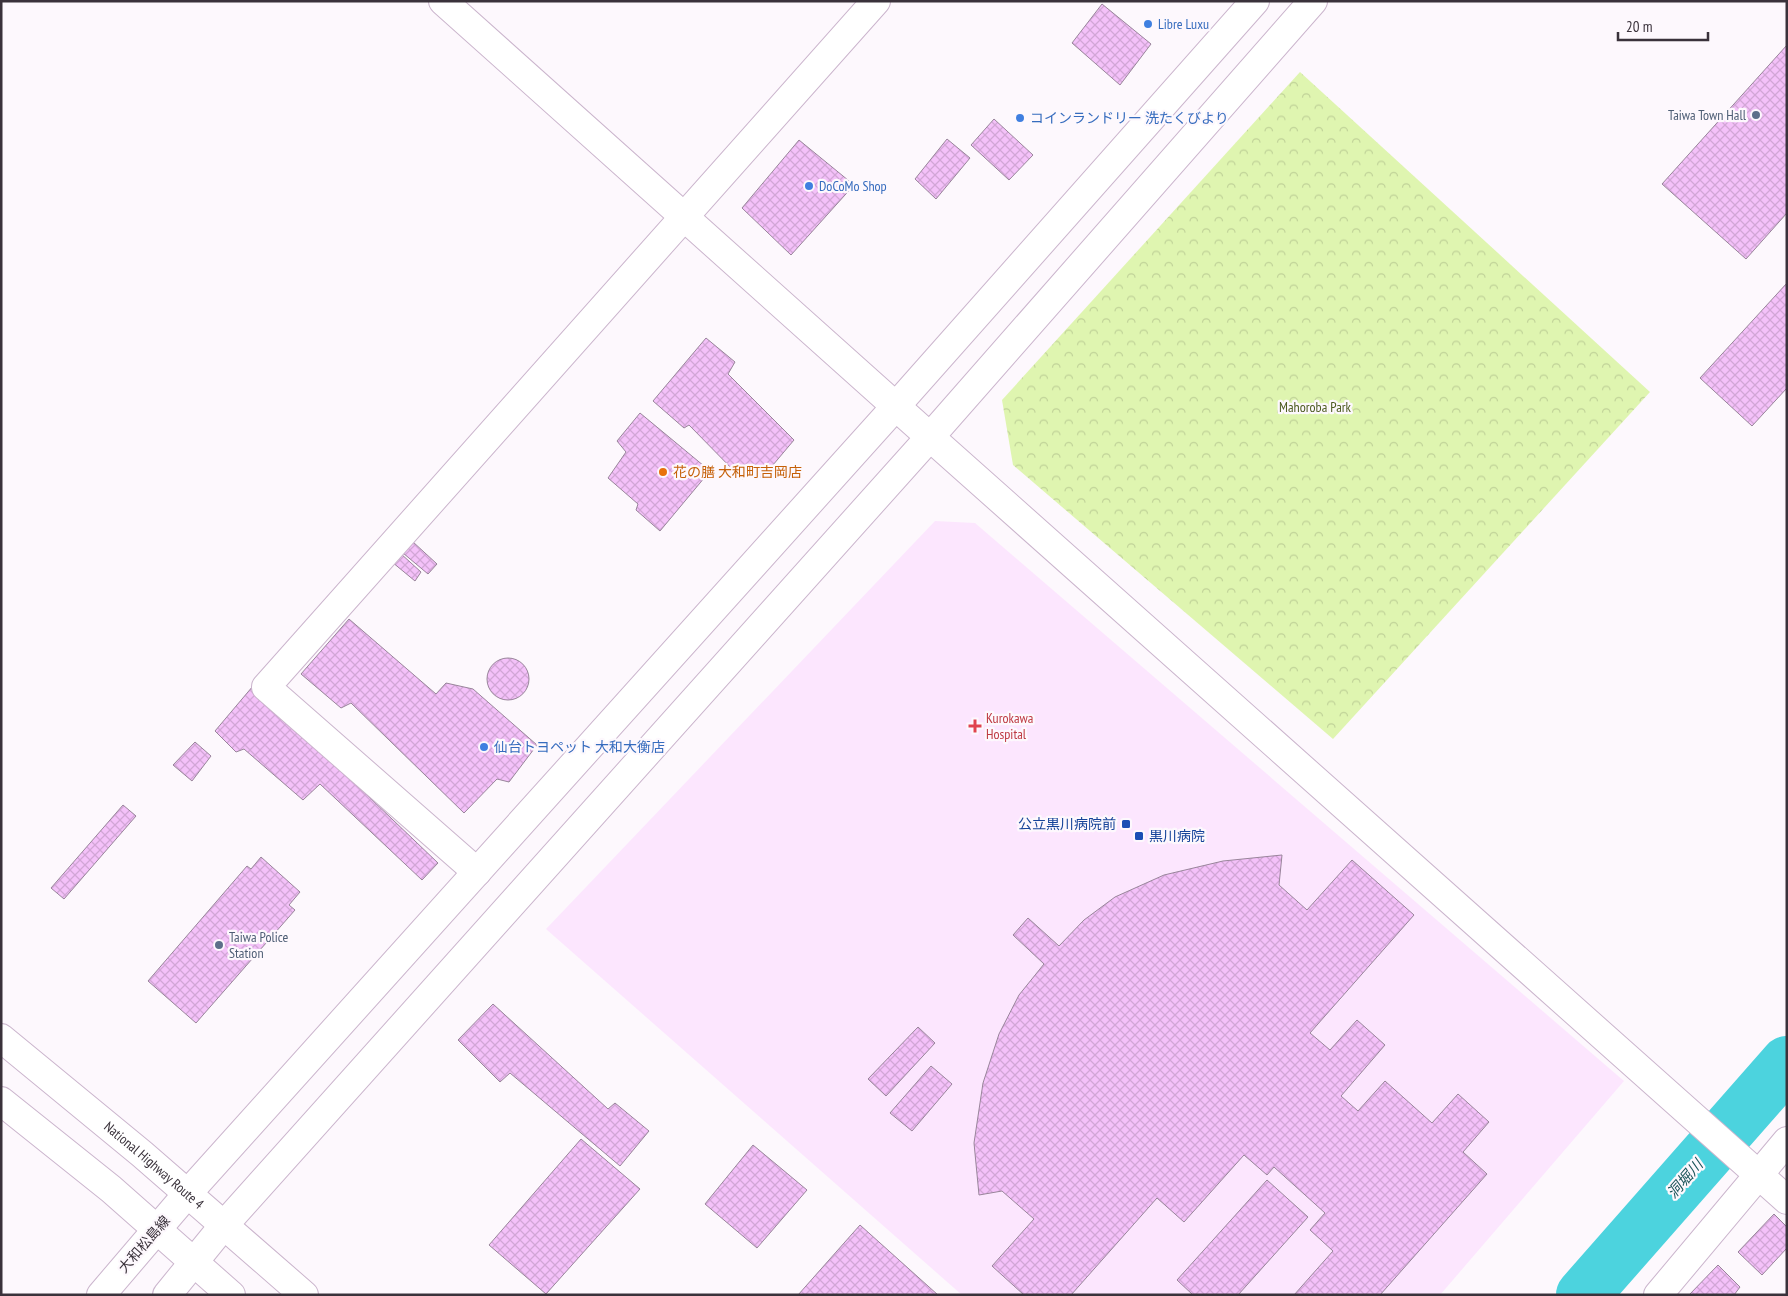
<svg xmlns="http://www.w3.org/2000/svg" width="1788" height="1296" font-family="'PT Sans Narrow','Noto Sans JP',sans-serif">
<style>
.built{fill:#fce6fe}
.park{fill:url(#park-crowns)}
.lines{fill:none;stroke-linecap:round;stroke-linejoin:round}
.river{stroke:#4cd3de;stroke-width:54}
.building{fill:url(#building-cross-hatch);stroke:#99859b}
.street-casing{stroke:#cbb5cd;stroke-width:30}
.secondary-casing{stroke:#cbb5cd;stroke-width:30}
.primary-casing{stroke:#cbb5cd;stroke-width:30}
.highway-casing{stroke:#cbb5cd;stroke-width:30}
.street{stroke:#fff;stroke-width:28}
.secondary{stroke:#fff;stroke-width:28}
.primary{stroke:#fff;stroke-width:28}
.highway{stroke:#fff;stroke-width:28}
.shop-dot{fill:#3f7fe0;stroke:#fdf8fd;stroke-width:2}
.service-dot{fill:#5c6f8a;stroke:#fdf8fd;stroke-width:2}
.food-dot{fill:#e8710a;stroke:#fdf8fd;stroke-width:2}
.health-dot{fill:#e0444e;stroke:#fdf8fd;stroke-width:2}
.transit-dot{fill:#1a4fb4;stroke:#fdf8fd;stroke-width:2}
.labels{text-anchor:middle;stroke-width:4.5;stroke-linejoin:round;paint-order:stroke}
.shop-label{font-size:14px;fill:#366cbe;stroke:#fdf8fd;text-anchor:start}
.service-label{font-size:14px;fill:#4e5e75;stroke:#fdf8fd;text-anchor:end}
.park-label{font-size:14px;fill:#4d5c20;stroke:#fdf8fd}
.food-label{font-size:14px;fill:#c56008;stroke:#fdf8fd;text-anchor:start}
.health-label{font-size:14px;fill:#be3a42;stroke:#fdf8fd;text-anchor:start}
.transit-label{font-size:14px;fill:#164399;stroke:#fdf8fd;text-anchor:end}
.street-label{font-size:14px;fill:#3a323b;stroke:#fdf8fd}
.water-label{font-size:15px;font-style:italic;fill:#1b5459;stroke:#fdf8fd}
</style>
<defs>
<pattern id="park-crowns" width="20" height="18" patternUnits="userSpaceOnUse" patternTransform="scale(1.25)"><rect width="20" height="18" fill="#dff5b0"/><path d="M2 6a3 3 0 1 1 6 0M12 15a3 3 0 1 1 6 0" fill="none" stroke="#c0d298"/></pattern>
<pattern id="building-cross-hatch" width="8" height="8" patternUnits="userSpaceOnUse" patternTransform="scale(1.25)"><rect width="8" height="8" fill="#f4c1f9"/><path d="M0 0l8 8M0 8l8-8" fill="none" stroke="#d2a6d6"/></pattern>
</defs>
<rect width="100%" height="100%" fill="#fdf8fd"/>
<!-- built -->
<path class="built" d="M935 521 975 523 1624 1081 1440 1295H962L546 929Z"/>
<!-- park -->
<path class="park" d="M1300 72 1650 392 1333 739 1013 465 1002 400Z"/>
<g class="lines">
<!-- river -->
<path class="river" d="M1583 1295 1787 1063"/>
</g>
<!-- building -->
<path class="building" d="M1102 4 1151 44 1120 85 1072 43Z
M1787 45V213L1746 259 1662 184Z
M994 119 1033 155 1009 180 971 145Z
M947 139 970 158 936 199 915 179Z
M799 140 854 185 791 255 742 208Z
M1787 283V388L1752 426 1700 378Z
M706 338 735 362 728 374 794 440 762 478 753 473 742 479 689 425 684 428 653 401Z
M640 413 710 471 660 531 636 510 638 504 608 478 626 452 617 441Z
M412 541 437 564 428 574 403 553Z
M400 553 421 572 415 581 392 562Z
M349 619 436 694 446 683 473 689 537 745 509 782 497 779 464 813 351 703 341 708 301 674Z
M487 679a21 21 0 1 1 42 0a21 21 0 1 1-42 0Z
M253 686 438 863 422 880 320 784 303 800 244 749 236 752 215 731Z
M195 742 211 756 192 781 173 765Z
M123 805 136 816 64 899 51 888Z
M1282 855 1279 885 1307 910 1352 860 1414 915 1310 1033 1330 1050 1357 1020 1385 1045 1341 1096 1358 1111 1385 1081 1432 1123 1458 1094 1489 1122 1463 1152 1487 1174 1380 1295H1294L1333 1251 1310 1230 1325 1213 1274 1167 1267 1175 1244 1155 1184 1222 1157 1198 1071 1295H1024L992 1266 1034 1219 1002 1191 979 1195 974 1143 983 1083 999 1034 1019 995 1044 964 1013 935 1028 918 1059 946 1084 920 1115 897 1164 875 1223 861Z
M261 857 300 892 289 905 295 910 196 1023 148 981 247 866 251 869Z
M493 1004 608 1109 615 1103 649 1131 620 1166 510 1073 500 1082 458 1040Z
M918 1027 935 1043 886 1096 868 1079Z
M931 1066 952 1084 912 1131 890 1113Z
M581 1139 640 1189 546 1294 489 1245Z
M753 1145 807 1190 757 1248 705 1204Z
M1267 1180 1308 1217 1238 1295H1193L1177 1280Z
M1774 1214 1787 1227V1248L1762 1275 1738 1252Z
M860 1225 938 1295H798Z
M1718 1265 1740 1287 1734 1295H1689Z"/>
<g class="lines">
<!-- street casing -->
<g class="street-casing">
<path id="street" d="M443 1 930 437
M477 872 266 687 876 1
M1658 1295 1787 1141"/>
</g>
<!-- secondary casing -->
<g class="secondary-casing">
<path id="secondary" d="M930 437 1787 1200
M188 1193 896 406 1255 1
M224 1225 930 437 1313 1"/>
</g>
<!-- primary casing -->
<g class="primary-casing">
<path id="primary" d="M101 1295 188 1193
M167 1295 224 1225"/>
</g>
<!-- highway casing -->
<g class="highway-casing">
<g id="highway">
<path id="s1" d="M1 1038 142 1154 304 1295"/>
<path d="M1 1101 111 1189 231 1295"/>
</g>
</g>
<!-- street -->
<use href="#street" class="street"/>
<!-- secondary -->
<use href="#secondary" class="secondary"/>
<!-- primary -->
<use href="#primary" class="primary"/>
<!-- highway -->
<use href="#highway" class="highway"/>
</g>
<!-- markers -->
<g class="shop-dot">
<circle cx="1148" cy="24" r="5"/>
<circle cx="1020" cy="118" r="5"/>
<circle cx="809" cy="186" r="5"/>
<circle cx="484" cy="747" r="5"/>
</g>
<g class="service-dot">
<circle cx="1756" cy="115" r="5"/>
<circle cx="219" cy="945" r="5"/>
</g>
<circle class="food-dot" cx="663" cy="472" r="5"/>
<path class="health-dot" d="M972.5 718.5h5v5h5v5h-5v5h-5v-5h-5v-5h5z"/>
<g class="transit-dot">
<rect x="1121" y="819" width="10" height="10" rx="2.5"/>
<rect x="1134" y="831" width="10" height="10" rx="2.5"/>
</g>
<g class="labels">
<!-- shop labels -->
<g class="shop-label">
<text x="1158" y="29">Libre Luxu</text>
<text x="1030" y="123">コインランドリー 洗たくびより</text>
<text x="819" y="191">DoCoMo Shop</text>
<text x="494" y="752">仙台トヨペット 大和大衡店</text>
</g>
<!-- service labels -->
<g class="service-label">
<text x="1746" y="120">Taiwa Town Hall</text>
<text x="229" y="942" text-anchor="start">Taiwa Police<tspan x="229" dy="16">Station</tspan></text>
</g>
<!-- park labels -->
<g class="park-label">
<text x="1315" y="412">Mahoroba Park</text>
</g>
<!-- food labels -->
<g class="food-label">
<text x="673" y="477">花の膳 大和町吉岡店</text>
</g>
<!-- health labels -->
<g class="health-label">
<text x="986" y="723">Kurokawa<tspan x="986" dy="16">Hospital</tspan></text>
</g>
<!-- transit labels -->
<g class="transit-label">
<text x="1116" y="829">公立黒川病院前</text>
<text x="1149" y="841" text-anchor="start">黒川病院</text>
</g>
<!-- street labels -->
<g class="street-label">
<text dy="5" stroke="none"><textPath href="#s1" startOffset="199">National Highway Route 4</textPath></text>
<text transform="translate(144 1244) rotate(-49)" y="5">大和松島線</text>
</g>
<!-- water labels -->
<g class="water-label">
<text transform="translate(1685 1179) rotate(-49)" y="5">洞堀川</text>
</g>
</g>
<!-- border -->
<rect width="1788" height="1296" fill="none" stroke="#3a323b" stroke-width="5"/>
<!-- scale -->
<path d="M1618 32v8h90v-8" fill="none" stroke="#3a323b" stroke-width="2.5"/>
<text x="1626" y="32" font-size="15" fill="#3a323b" stroke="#fdf8fd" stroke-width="4" paint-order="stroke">20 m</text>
</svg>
